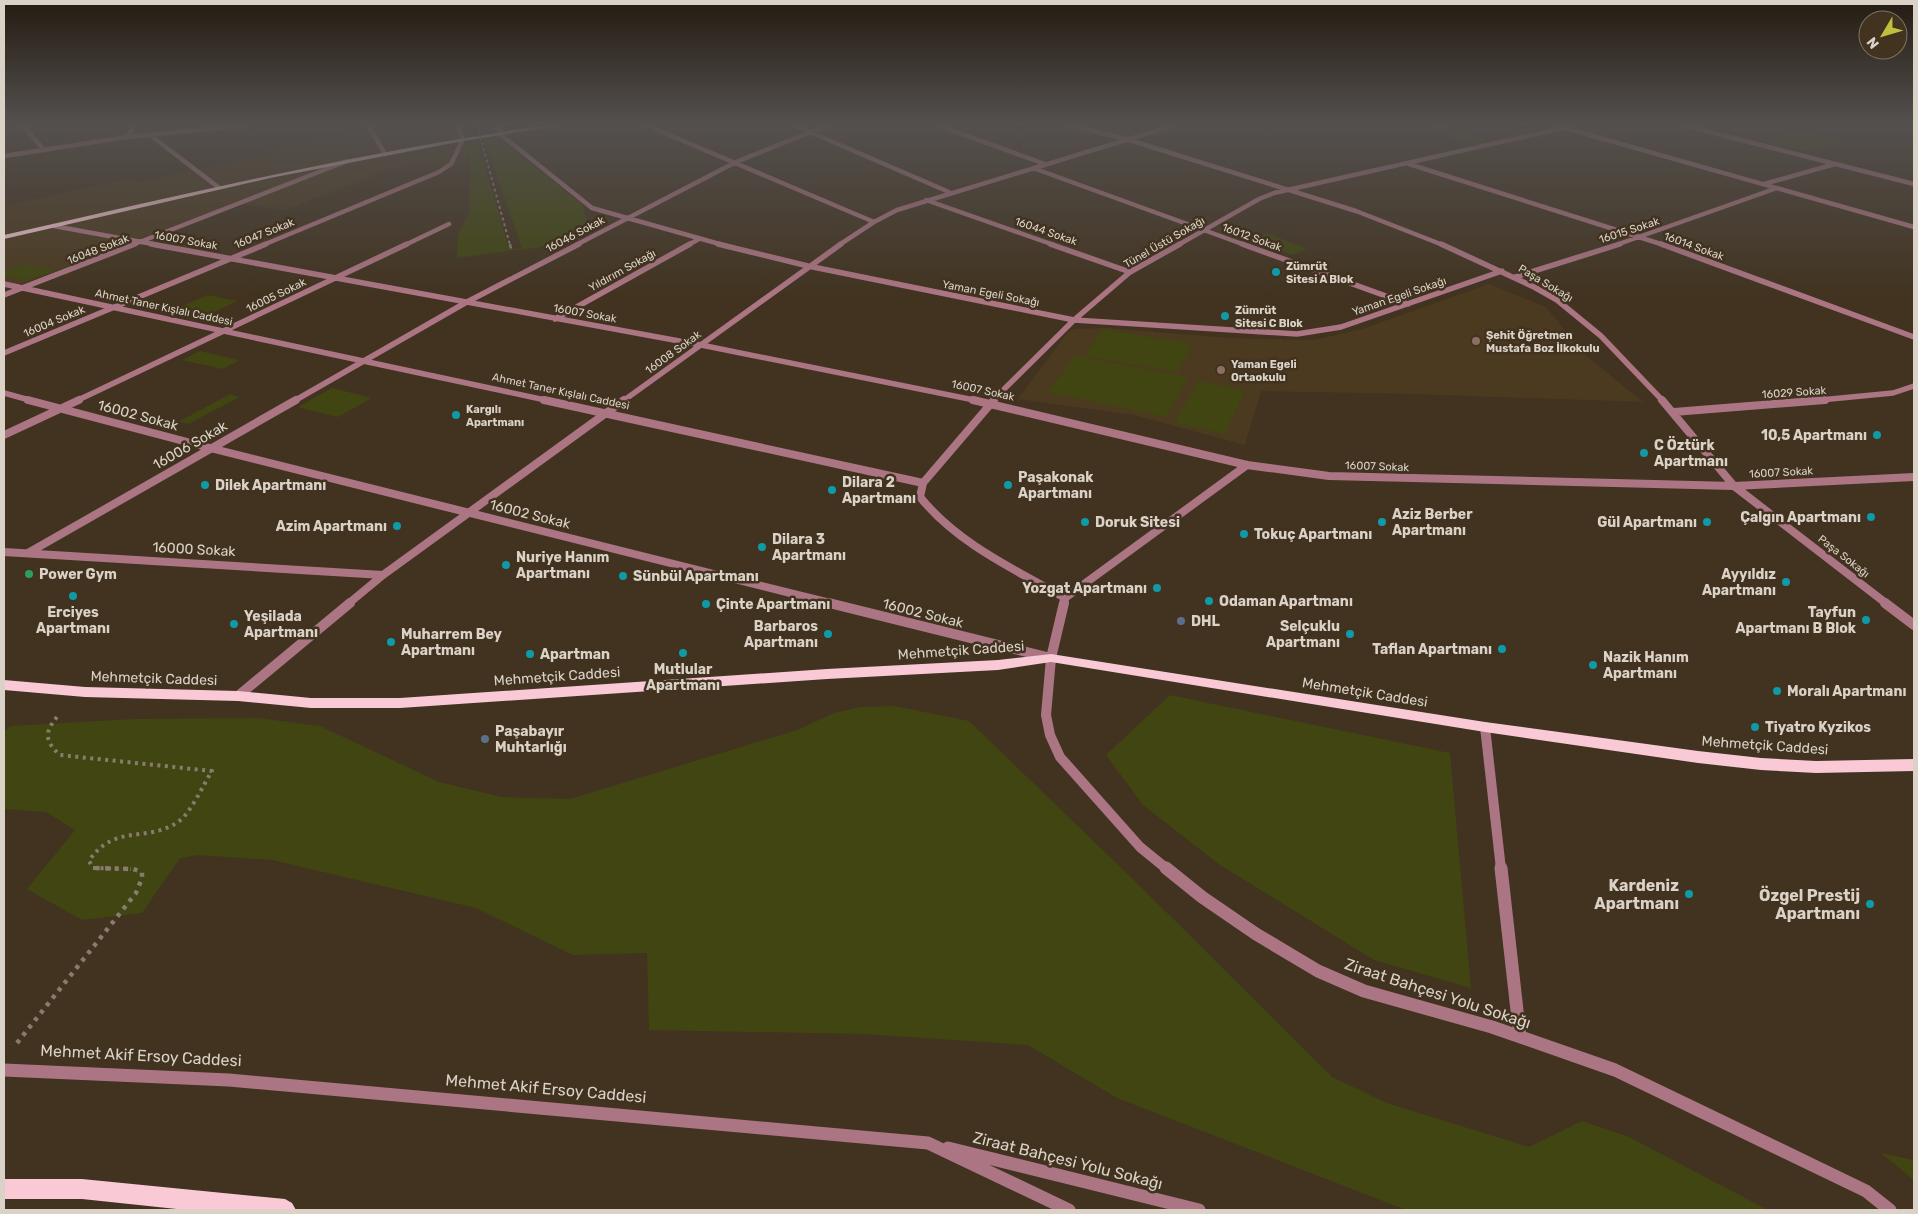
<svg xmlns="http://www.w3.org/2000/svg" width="1918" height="1214" font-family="Rubik,sans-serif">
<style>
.built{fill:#4b3a20}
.green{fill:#404511}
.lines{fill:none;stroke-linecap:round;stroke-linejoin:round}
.path-far1{stroke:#887d6d;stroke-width:4;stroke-dasharray:3 4.5;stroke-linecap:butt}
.path{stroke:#887d6d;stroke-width:4.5;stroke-dasharray:4 5.5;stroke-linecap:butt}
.minor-far4{stroke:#ac7584;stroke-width:4.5}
.minor-far3{stroke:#ac7584;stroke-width:5.5}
.minor-far2{stroke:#ac7584;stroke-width:8}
.minor-far1{stroke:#ac7584;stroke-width:10}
.minor{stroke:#ac7584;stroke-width:13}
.major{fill:#f9cad6;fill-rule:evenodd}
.rail-far1{stroke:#8c8172;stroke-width:2;stroke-dasharray:3 3;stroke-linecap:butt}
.rail{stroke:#8c8172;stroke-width:2.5;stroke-dasharray:4.5 4.5;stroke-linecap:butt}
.culture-dot{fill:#0f9aa8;stroke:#413320;stroke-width:2}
.education-dot{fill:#8d6e63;stroke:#413320;stroke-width:2}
.leisure-dot{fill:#2e9e5b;stroke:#413320;stroke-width:2}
.service-dot{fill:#5c6f8a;stroke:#413320;stroke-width:2}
.labels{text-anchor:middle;stroke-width:5;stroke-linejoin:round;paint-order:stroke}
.far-street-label{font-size:11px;fill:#dbd2c7;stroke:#413320}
.far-poi-label{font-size:11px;font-weight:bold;fill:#dbd2c7;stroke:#413320;text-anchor:start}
.street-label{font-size:14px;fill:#dbd2c7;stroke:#413320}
.poi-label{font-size:14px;font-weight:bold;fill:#dbd2c7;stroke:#413320;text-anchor:start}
.near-poi-label{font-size:16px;font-weight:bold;fill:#dbd2c7;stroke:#413320;text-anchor:end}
.near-street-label{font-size:16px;fill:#dbd2c7;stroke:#413320}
</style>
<rect width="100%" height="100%" fill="#413320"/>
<!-- built -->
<path class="built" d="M402 125H464L470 141 465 162 444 168 419 163 389 170 285 210 234 203 11 288 4 286V206L127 179 135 183 271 154 267 149Z
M1489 284 1546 307 1583 353 1643 402 1414 394 1261 391 1245 445 1134 415 1018 399 1068 332 1075 329 1106 328 1230 338 1314 340 1362 329Z"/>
<!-- green -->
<path class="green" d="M1441 125 1488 141 1473 144 1426 128Z
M1805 133 1852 144 1804 150 1762 140Z
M497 137 582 204 588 225 571 236 548 246 457 258 458 235 470 211V171L467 141 477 140 509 249 522 248 484 139Z
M1267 233 1307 249 1293 255 1252 241Z
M26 264 55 271 27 281 4 276V272Z
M207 295 238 301 203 317 172 311Z
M1103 329 1192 344 1178 372 1085 356Z
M200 351 239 360H240L222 369 182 360Z
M1075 356 1188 377 1166 417 1048 392Z
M1198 381 1245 390 1225 434 1175 423Z
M332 388 372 398 338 417 298 407Z
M230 394 240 397 188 424 178 422Z
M1170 695 1450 753 1471 988 1374 960 1220 865 1143 805 1106 755Z
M894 706 969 721 1142 888 1332 1077 1387 1103 1529 1147 1582 1121 1629 1137 1768 1210H1406L1117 1098 1028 1045 863 1034 649 1030 647 953 573 955 476 908 272 860 198 855 180 858 142 913 82 920 27 889 75 830 46 812 4 809V732L10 726 134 719 258 718 320 726 439 782 502 797 570 799 797 730 834 713 860 707Z
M1881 1153 1914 1160V1180Z"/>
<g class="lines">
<!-- path-far1 -->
<path class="path-far1" d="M57 717C44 732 45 742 60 755L212 771C203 785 191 813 178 822 147 843 114 823 89 861L93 868 131 869"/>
<!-- path -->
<path class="path" d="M17 1043 136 893 142 878V872L133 869 93 868"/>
<!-- minor-far4 -->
<path class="minor-far4" d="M23 125 44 150
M368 125 385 154
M497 125 500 134 592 208 723 245
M646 125 874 222
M794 125 949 192
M937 125 1045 164
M1069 125 1126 139 1356 211 1443 245
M1682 125 1914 184
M1565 128 1914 227
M150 135 218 187
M127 137 135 125
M4 156 127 137 246 125
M1409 164 1664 245
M1033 168 1245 245
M1764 184 1835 164
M926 200 1054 245
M54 226 158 245
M132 245 347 161
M263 245 439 172 451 164 463 139 457 125
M405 245 449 224
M576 245 736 162 828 125
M688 245 699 239
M839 245 874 222 897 210 1175 125
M1178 245 1259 199 1274 193 1576 125
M1616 245 1777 188"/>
<!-- minor-far3 -->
<path class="minor-far3" d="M151 244 701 345 979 401
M718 244 808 266 1074 320 1297 334 1341 327 1502 271
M1050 244 1130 272
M1242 244 1408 304
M1441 244 1534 287 1557 300 1601 336 1663 401
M1661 244 1914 337
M1515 277 1620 244
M4 284 550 401
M4 295 135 244
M555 319 690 244
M4 353 266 244
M4 393 33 401
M76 401 407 244
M294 401 465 303 579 244
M623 401 841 244
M992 401 1074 320 1130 272 1180 244
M1810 401 1893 393 1914 386"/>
<!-- minor-far2 -->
<path class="minor-far2" d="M28 400 210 448 834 604
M544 400 923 483
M973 400 1247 465 1329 476 1734 486 1914 477
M994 400 923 483 920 497C958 544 1014 569 1065 598
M1662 400 1734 486 1887 604
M1674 412 1825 400
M4 435 79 400
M4 552 383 575
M28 553 296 400
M348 604 383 575 624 400
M1064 604 1065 598 1247 465"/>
<!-- minor-far1 -->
<path class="minor-far1" d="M829 603 1051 658
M1064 603 1051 658 1046 715 1050 735 1060 757 1140 847 1167 869
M1885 603 1914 625
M238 696 350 603
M1485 727 1501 869"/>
<!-- minor -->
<path class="minor" d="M1166 868 1202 897 1256 934 1318 971 1364 991 1492 1027 1615 1070 1866 1191 1890 1210
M1501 868 1520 1037
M4 1070 229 1080 928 1143 1069 1210
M948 1148 1199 1210"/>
<!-- major -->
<path class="major" d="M548 125H563L463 141 270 178 4 239V235C185 194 365 151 548 125Z
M1051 654 1485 722 1698 751 1761 758 1816 761 1914 759V771L1816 773 1761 770 1698 763 1485 732 1051 662 998 670 827 679 400 708H311L238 701 85 697 4 690V680L85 687 238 691 311 698H400L827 669 998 660Z
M4 1179H82L285 1199 292 1203 296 1210H186L82 1199H4Z"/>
<!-- rail-far1 -->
<path class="rail-far1" d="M477 125 510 245"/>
<!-- rail -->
<path class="rail" d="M510 244 511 249"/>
</g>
<!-- sky -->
<linearGradient id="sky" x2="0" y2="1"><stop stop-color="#241c12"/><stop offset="0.42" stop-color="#54504e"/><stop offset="1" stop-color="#54504e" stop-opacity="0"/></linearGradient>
<rect width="1918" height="295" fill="url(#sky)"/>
<!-- markers -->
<g class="culture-dot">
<circle cx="1276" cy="272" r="5"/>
<circle cx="1225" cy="316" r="5"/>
<circle cx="456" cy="415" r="5"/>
<circle cx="1877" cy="435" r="5"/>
<circle cx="1644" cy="453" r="5"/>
<circle cx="205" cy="485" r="5"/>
<circle cx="1008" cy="485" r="5"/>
<circle cx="832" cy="490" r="5"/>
<circle cx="1871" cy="517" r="5"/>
<circle cx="1085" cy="522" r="5"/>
<circle cx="1382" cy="522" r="5"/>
<circle cx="1707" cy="522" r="5"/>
<circle cx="397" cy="526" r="5"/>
<circle cx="1244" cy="534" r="5"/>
<circle cx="762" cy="547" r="5"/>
<circle cx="506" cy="565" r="5"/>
<circle cx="623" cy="576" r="5"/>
<circle cx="1786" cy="582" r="5"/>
<circle cx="1157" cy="588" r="5"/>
<circle cx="73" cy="596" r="5"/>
<circle cx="1209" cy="601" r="5"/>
<circle cx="706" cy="604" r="5"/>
<circle cx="1866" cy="620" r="5"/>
<circle cx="234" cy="624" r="5"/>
<circle cx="828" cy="634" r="5"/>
<circle cx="1350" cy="634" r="5"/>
<circle cx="391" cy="642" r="5"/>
<circle cx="1502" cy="649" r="5"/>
<circle cx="683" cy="653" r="5"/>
<circle cx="530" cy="654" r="5"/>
<circle cx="1593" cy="665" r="5"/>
<circle cx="1777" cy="691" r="5"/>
<circle cx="1755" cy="727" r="5"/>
<circle cx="1689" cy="894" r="5"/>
<circle cx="1870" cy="904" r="5"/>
</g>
<g class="education-dot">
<circle cx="1476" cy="341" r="5"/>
<circle cx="1221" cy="370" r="5"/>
</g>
<circle class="leisure-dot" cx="29" cy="574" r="5"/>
<g class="service-dot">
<circle cx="1181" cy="621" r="5"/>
<circle cx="485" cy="739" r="5"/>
</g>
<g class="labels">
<!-- far-street labels -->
<g class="far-street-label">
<text transform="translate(1629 230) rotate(-18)" y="4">16015 Sokak</text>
<text transform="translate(1046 231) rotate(19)" y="4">16044 Sokak</text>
<text transform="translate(264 233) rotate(-22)" y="4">16047 Sokak</text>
<text transform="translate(575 234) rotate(-28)" y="4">16046 Sokak</text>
<text transform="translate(1252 237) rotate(20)" y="4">16012 Sokak</text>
<text transform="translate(186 240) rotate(10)" y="4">16007 Sokak</text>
<text transform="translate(1164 242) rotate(-30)" y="4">Tünel Üstü Sokağı</text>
<text transform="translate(1694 246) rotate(20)" y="4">16014 Sokak</text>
<text transform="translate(98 249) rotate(-21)" y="4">16048 Sokak</text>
<text transform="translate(622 270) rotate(-29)" y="4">Yıldırım Sokağı</text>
<text transform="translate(1546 283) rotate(31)" y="4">Paşa Sokağı</text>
<text transform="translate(991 293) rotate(11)" y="4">Yaman Egeli Sokağı</text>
<text transform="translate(276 295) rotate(-26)" y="4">16005 Sokak</text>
<text transform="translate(1399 296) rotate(-19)" y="4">Yaman Egeli Sokağı</text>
<text transform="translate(164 307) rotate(12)" y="4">Ahmet Taner Kışlalı Caddesi</text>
<text transform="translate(585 313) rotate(10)" y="4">16007 Sokak</text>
<text transform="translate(54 321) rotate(-23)" y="4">16004 Sokak</text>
<text transform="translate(673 352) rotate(-36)" y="4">16008 Sokak</text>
<text transform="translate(983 390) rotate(12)" y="4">16007 Sokak</text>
<text transform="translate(561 391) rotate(12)" y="4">Ahmet Taner Kışlalı Caddesi</text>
<text transform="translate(1794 392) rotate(-4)" y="4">16029 Sokak</text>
<text transform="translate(1377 466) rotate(2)" y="4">16007 Sokak</text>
<text transform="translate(1781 472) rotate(-3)" y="4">16007 Sokak</text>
<text transform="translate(1844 556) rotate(38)" y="4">Paşa Sokağı</text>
</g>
<!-- far-poi labels -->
<g class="far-poi-label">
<text x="1286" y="270">Zümrüt<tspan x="1286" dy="13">Sitesi A Blok</tspan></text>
<text x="1235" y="314">Zümrüt<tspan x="1235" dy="13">Sitesi C Blok</tspan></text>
<text x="1486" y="339">Şehit Öğretmen<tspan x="1486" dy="13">Mustafa Boz İlkokulu</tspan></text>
<text x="1231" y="368">Yaman Egeli<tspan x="1231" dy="13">Ortaokulu</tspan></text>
<text x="466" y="413">Kargılı<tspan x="466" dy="13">Apartmanı</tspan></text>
</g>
<!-- street labels -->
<g class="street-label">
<text transform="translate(138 415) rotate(15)" y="5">16002 Sokak</text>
<text transform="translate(190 445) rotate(-30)" y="5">16006 Sokak</text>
<text transform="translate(530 514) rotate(14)" y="5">16002 Sokak</text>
<text transform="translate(194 549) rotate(3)" y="5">16000 Sokak</text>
<text transform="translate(923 613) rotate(14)" y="5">16002 Sokak</text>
<text transform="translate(961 650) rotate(-4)" y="5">Mehmetçik Caddesi</text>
<text transform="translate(557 676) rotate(-4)" y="5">Mehmetçik Caddesi</text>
<text transform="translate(154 678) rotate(2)" y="5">Mehmetçik Caddesi</text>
<text transform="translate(1365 692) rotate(9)" y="5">Mehmetçik Caddesi</text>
<text transform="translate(1765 745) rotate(4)" y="5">Mehmetçik Caddesi</text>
</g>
<!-- poi labels -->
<g class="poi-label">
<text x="1867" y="440" text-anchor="end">10,5 Apartmanı</text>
<text x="1654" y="450">C Öztürk<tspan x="1654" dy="16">Apartmanı</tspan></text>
<text x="1018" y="482">Paşakonak<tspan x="1018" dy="16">Apartmanı</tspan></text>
<text x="842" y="487">Dilara 2<tspan x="842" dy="16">Apartmanı</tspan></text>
<text x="215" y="490">Dilek Apartmanı</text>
<text x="1392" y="519">Aziz Berber<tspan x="1392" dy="16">Apartmanı</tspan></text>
<text x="1861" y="522" text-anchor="end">Çalgın Apartmanı</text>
<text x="1095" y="527">Doruk Sitesi</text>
<text x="1697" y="527" text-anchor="end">Gül Apartmanı</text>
<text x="387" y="531" text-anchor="end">Azim Apartmanı</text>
<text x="1254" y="539">Tokuç Apartmanı</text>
<text x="772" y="544">Dilara 3<tspan x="772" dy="16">Apartmanı</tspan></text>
<text x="516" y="562">Nuriye Hanım<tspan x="516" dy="16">Apartmanı</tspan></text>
<text x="39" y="579">Power Gym</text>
<text x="1776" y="579" text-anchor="end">Ayyıldız<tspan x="1776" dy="16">Apartmanı</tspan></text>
<text x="633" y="581">Sünbül Apartmanı</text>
<text x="1147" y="593" text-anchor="end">Yozgat Apartmanı</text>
<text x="1219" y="606">Odaman Apartmanı</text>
<text x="716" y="609">Çinte Apartmanı</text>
<text x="73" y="617" text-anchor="middle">Erciyes<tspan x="73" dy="16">Apartmanı</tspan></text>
<text x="1856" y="617" text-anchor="end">Tayfun<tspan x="1856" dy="16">Apartmanı B Blok</tspan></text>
<text x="244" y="621">Yeşilada<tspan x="244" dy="16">Apartmanı</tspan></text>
<text x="1191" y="626">DHL</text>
<text x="818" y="631" text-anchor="end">Barbaros<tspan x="818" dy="16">Apartmanı</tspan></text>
<text x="1340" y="631" text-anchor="end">Selçuklu<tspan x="1340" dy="16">Apartmanı</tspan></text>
<text x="401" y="639">Muharrem Bey<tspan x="401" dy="16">Apartmanı</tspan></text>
<text x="1492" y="654" text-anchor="end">Taflan Apartmanı</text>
<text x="540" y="659">Apartman</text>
<text x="1603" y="662">Nazik Hanım<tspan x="1603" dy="16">Apartmanı</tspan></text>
<text x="683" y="674" text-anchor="middle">Mutlular<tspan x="683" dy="16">Apartmanı</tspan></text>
<text x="1787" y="696">Moralı Apartmanı</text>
<text x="1765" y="732">Tiyatro Kyzikos</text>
<text x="495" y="736">Paşabayır<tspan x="495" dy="16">Muhtarlığı</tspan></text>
</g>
<!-- near-poi labels -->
<g class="near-poi-label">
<text x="1679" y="891">Kardeniz<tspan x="1679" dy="18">Apartmanı</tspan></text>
<text x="1860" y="901">Özgel Prestij<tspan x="1860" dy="18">Apartmanı</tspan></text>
</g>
<!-- near-street labels -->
<g class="near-street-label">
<text transform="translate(1438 993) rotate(18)" y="6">Ziraat Bahçesi Yolu Sokağı</text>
<text transform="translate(141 1055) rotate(3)" y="6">Mehmet Akif Ersoy Caddesi</text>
<text transform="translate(546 1088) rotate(5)" y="6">Mehmet Akif Ersoy Caddesi</text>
<text transform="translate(1068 1160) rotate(14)" y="6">Ziraat Bahçesi Yolu Sokağı</text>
</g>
</g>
<!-- border -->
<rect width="1918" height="1214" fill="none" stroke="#dbd2c7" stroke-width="10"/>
<!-- north arrow -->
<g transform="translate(1883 35) rotate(232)"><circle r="24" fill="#413320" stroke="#7f7363"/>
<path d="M0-4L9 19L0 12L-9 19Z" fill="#c1be40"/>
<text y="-8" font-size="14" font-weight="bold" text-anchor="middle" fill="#dbd2c7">N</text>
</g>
</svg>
